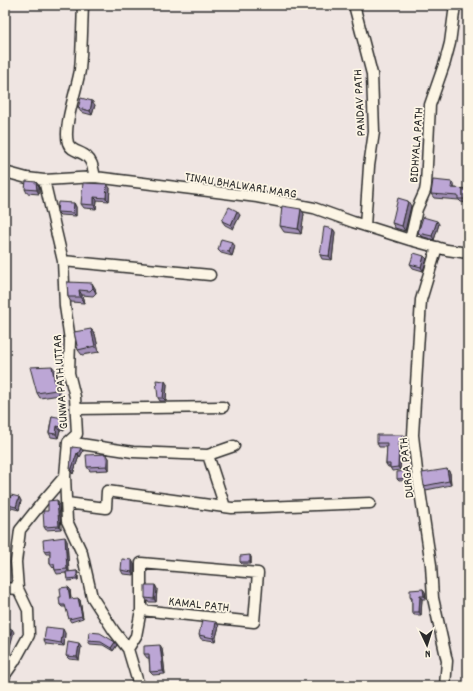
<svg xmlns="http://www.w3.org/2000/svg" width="473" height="691" font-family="Dekko,sans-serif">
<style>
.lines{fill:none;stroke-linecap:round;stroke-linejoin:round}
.minor-casing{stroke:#2b2b2b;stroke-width:13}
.minor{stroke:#fcf5e5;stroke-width:10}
.wall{fill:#a28fb7;stroke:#2b2b2b}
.shaded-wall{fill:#847495;stroke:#2b2b2b}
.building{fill:#bca6d5;stroke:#2b2b2b}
.labels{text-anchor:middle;stroke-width:3.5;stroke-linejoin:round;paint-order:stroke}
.street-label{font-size:13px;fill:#2b2b2b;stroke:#fcf5e5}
</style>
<rect width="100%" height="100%" fill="#efe5e2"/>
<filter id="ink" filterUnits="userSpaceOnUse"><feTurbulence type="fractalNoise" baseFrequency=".025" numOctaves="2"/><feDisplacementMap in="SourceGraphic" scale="8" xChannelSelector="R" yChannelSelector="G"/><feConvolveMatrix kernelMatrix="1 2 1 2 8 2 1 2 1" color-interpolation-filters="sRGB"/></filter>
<g filter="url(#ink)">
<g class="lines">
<!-- minor casing -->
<g class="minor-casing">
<path id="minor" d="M83 5C82 27 82 48 80 70 77 89 63 126 68 143 71 152 82 151 87 157 93 162 93 170 95 177
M354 5 372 74 374 132 369 166 365 226
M5 172 27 178 44 180 95 177 257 197 314 208 353 222 410 240 447 250 468 253
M410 240 417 209 425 191 426 185 430 105 445 62 450 43 455 5
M437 247 421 300 413 435 417 471 431 565 433 598 447 661 445 686
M63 261 210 275
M76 409 223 407
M68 442 133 452 208 455 234 446
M208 455 225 507
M65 476 67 521 82 553 92 597 114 631 128 649 139 686
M67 503 106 508 107 491 232 508 370 503
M5 588 18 589
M128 649 136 636 141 610V563L258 573 254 622 141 610
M5 675 14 662 29 635 28 610 18 589 16 562 20 530 44 500 65 476 68 442 77 434 75 397 69 373 70 340 65 306 63 261 44 180"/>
</g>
<!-- minor -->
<use href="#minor" class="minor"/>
</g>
<!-- wall -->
<path class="wall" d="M95 105 92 115 81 112 78 108Z
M36 182 39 186V194L27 193 25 189Z
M454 185V188L468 189V203L461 202 459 200 434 198 431 194Z
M110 188 109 201 97 200 96 209 84 208 81 204Z
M74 203 76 207V216L60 215 57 212Z
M411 206 405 231 395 228 392 223Z
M304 214 301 234 284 232 280 226Z
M240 215 233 229 225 225 222 221Z
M439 224 434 240 421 236 418 233Z
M333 229 335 232 332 260 322 259 320 255Z
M235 246 232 256 221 253 218 250Z
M427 259 423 271 413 268 410 264Z
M67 282 95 288 96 293 93 296 82 295 84 303 71 302 68 297Z
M91 329 95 334 99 352 82 355 78 350Z
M56 371 60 395 40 398 37 393Z
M167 384 166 401H160L158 398Z
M52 416 65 422 64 431 60 430 58 438 51 437 49 433Z
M407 438V446H402L400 470 392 471 390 467H388L386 464 387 447H379L377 443Z
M72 447 83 451 80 457 79 456 73 474 70 471Z
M106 454 109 458V470L90 471 87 467Z
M447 469 450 473 451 485 426 490 424 486Z
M409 473 410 480 399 481 397 479Z
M19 497 21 501 19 510 11 508 8 505Z
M59 504 61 529 46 530 44 527Z
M67 541 69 572 77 571 78 573V580L68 581 67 579 66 573 57 574 55 570 54 567 53 568 50 564V554H46L44 551Z
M251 557V564H242L240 562Z
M134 564V575L123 574 121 570Z
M155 585 157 589 156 602H148L145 598Z
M68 587 70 589 71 599 80 600 83 618 71 622 69 619 66 607H62L60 605 61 597Z
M423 589 425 592 426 599H422L421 615H414L412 612V600L410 597Z
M219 626 215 641 201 639 199 635Z
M65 633 64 646 46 644 44 640Z
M88 641 115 642 117 645 113 651 103 645 90 644Z
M81 647 79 660 69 659 66 656Z
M162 648 165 674 153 675 150 672 149 658H147L144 654Z"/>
<!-- shaded-wall -->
<path class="shaded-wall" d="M92 101 95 105 92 115 90 111Z
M36 182 39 186V194L37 190Z
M452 182 454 185V192L451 188Z
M107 184 110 188 109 201 106 198Z
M94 197 97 200 96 209 94 205Z
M408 201 411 206 405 231 402 226Z
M74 203 76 207V216L73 213Z
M301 209 304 214 301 234 298 229Z
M237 211 240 215 233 229 231 225Z
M437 221 439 224 434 240 432 236Z
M333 229 335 232 332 260 329 256Z
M232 242 235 246 232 256 229 252Z
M424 256 427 259 423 271 421 267Z
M92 283 95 288 96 293 93 288Z
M79 290 82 295 84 303 80 297Z
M91 329 95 334 99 352 95 346Z
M52 366 56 371 60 395 56 390Z
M165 381 167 384 166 401 163 398Z
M63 418 65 422 64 431 61 427Z
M57 426 60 430 58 438 56 434Z
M404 435 407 438V446L405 443Z
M399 443 402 446 400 470 398 467Z
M81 448 83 451 80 457 78 454Z
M77 453 79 456 73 474 71 471Z
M106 454 109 458V470L107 466Z
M447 469 450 473 451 485 449 481Z
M408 471 409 473 410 480 408 478Z
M19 497 21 501 19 510 16 507Z
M57 500 59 504 61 529 59 526Z
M65 537 67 541 69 573 67 569Z
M250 555 251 557V564L250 562Z
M132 560 134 564V575L132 572Z
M77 571 78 573V580L77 578Z
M155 585 157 589 156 602 154 599Z
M68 587 70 589 71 601 70 599Z
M423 589 425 592 426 599 424 596Z
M420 596 422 599 421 615 419 612Z
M78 598 80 600 83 618 82 616Z
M216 622 219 626 215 641 213 638Z
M12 629 14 632 7 657 5 662V655Z
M63 629 65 633 64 646 61 643Z
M115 642 117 645 113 651 111 648Z
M79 644 81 647 79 660 77 657Z
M160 645 162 648 165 674 163 671Z"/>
<!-- building -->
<path class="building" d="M81 98 92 101 90 111 78 108Z
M433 180 452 182 451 188 468 189V199H458V196L431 194Z
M26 181 36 182 37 190 25 189Z
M83 183 107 184 106 198 94 197V205L81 204Z
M398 198 408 201 402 226 392 223Z
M58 202 74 203 73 213 57 212Z
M282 206 301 209 298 229 280 226Z
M229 207 237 211 231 225 222 221Z
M423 217 437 221 432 236 418 233Z
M324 227 333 229 329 256 320 255Z
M221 239 232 242 229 252 218 250Z
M414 253 424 256 421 267 410 264Z
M67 282 92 283 93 288 90 291 79 290 80 297H68Z
M91 329 95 346 78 350 74 332Z
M52 366 56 390 37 393 30 367Z
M156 380 165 381 163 398H158Z
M52 416 63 418 61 427 57 426 56 434 49 433Z
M377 435H404L405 443H399L398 467 390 468V464H386L387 443H377Z
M72 447 81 448 78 454 77 453 71 471H70Z
M106 454 107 466 87 467 86 455Z
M447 469 449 481 424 486 422 473Z
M408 471V478L397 479V472Z
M11 495 19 497 16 507 8 505Z
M57 500 59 526 44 527 43 511H48V501Z
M65 537 67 569 55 570 54 564H50V550L44 551 43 540Z
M250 555V562H240V556Z
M122 559 132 560V572L121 570Z
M77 571V578L67 579 66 572Z
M145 585H155L154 599 145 598Z
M68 587 70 599 78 598 82 616 69 619 65 605H60L59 597H61L60 588Z
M423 589 424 596H420L419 612H412V597H410V590Z
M202 620 216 622 213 638 199 635Z
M5 627 12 629 5 655Z
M46 627 63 629 61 643 44 640Z
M89 632 100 633 115 642 111 648 101 642 88 641Z
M68 642 79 644 77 657 66 656Z
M160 645 163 671 150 672 149 654H144V646Z
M26 683 31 686H23Z"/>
</g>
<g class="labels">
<!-- street labels -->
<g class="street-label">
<text transform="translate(358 103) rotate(-93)" y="5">PANDAV PATH</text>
<text transform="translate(415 145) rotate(-86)" y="5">BIDHYALA PATH</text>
<text transform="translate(241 184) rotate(9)" y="5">TINAU BHALWARI MARG</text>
<text transform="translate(59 382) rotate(-94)" y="5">GUNWA PATH UTTAR</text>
<text transform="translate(405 468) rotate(-96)" y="5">DURGA PATH</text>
<text transform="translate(199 603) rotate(6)" y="5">KAMAL PATH</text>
</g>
</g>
<!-- margin -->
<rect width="473" height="691" fill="none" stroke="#fcf5e5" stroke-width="20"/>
<rect x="10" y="10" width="453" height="671" fill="none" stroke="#2b2b2b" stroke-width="1.5" filter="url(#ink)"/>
<!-- north arrow -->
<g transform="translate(427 645) rotate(176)" stroke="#fcf5e5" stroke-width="3" paint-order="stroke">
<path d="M0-3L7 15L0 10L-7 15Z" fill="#2b2b2b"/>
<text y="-6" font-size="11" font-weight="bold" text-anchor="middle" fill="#2b2b2b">N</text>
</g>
</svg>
